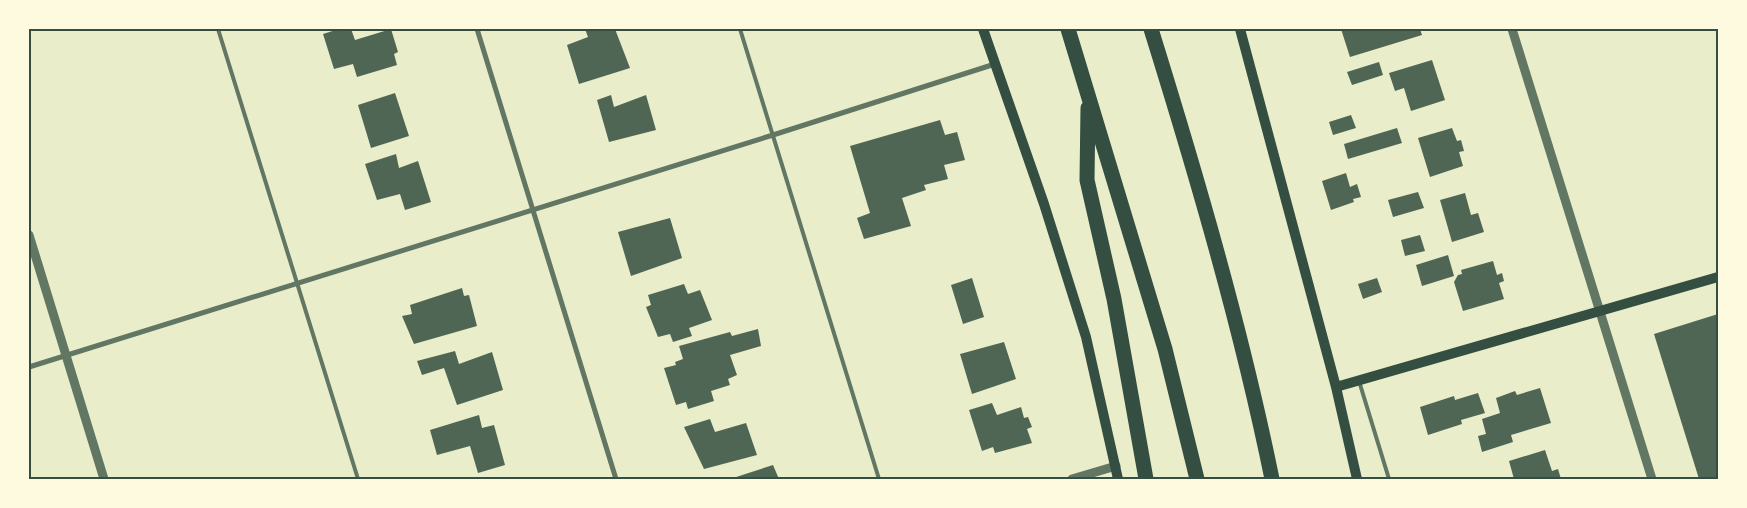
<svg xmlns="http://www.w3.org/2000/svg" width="1747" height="508" font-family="Lato,sans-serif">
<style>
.building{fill:#4f6655}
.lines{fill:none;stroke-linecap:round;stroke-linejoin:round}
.service{stroke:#617663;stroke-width:4}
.minor{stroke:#617663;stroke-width:5}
.tertiary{stroke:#617663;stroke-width:9}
.secondary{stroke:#344e41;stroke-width:10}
.motorway{stroke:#344e41;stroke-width:15}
.neatline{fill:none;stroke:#344e41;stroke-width:2}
</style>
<rect width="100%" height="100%" fill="#e9edc9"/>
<!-- building -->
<path class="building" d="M339 29H351L355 40 391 29 398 52 394 54 397 65 357 77 353 64 334 69 323 34Z
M585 29H615L630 68 579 84 567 45 588 37Z
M1341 29H1420L1422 35 1350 57Z
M1432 60 1445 100 1411 111 1404 88 1395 91 1389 73Z
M1379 62 1383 75 1352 85 1347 72Z
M395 93 409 136 371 148 358 105Z
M611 95 614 107 646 95 656 130 609 142 597 100Z
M1351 115 1356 128 1333 135 1329 122Z
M940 120 945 135 957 132 965 160 944 165 948 179 924 185 926 190 902 198 911 226 864 239 857 218 870 213 850 146Z
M1397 128 1402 143 1348 159 1344 144Z
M1452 128 1457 141 1461 140 1464 151 1459 152 1463 166 1430 177 1418 138Z
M396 154 399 168 418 161 431 202 405 210 400 194 377 200 365 164Z
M1346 173 1350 187 1357 184 1361 197 1353 199 1354 202 1331 210 1322 181Z
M1418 192 1424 208 1393 217 1388 200Z
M1465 193 1471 215 1478 213 1484 232 1452 242 1440 200Z
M670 218 682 258 631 276 618 232Z
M1420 235 1425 251 1405 256 1401 240Z
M1448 255 1454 276 1422 286 1416 265Z
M1493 261 1497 275 1502 273 1504 281 1499 283 1504 299 1463 311 1454 282 1458 275 1462 274 1461 270Z
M972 278 984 317 963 324 951 285Z
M1377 278 1382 292 1363 299 1358 284Z
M684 284 688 294 700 290 712 320 689 328 692 336 673 342 670 334 658 337 646 307 651 305 648 295Z
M462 288 464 296 469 295 477 326 414 344 402 316 412 314 410 305Z
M1718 314V479H1699L1654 334Z
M758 329 761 346 730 355 737 375 728 379 730 385 711 391 714 401 688 409 686 402 676 405 664 368 676 365 675 362 683 359 679 346 730 332 732 336Z
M1004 342 1016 379 972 394 960 354Z
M455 351 459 364 492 352 503 390 457 405 444 368 422 375 417 361Z
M1540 388 1551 423 1511 435 1513 442 1482 452 1478 436 1486 434 1482 419 1500 413 1496 398 1515 391 1517 395Z
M1478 393 1485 413 1461 420 1462 424 1428 435 1420 407 1454 396 1455 400Z
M992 403 997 415 1021 407 1024 418 1028 417 1032 427 1027 429 1032 443 995 453 993 447 982 451 969 410Z
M479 415 482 428 494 425 505 465 478 473 470 446 437 455 430 430Z
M710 419 715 432 746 423 757 455 704 469 684 427Z
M1545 450 1552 471 1558 469 1561 479H1514L1509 461Z
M773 465 779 479H730Z"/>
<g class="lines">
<!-- service -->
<path class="service" d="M218 29 358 479
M740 29 879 479
M1359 381 1389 479"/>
<!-- minor -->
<path class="minor" d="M477 29 616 479
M29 367 773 135 995 64"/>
<!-- tertiary -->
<path class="tertiary" d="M1512 29 1652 479
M29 235 104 479
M1072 479 1116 466"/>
<!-- secondary -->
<path class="secondary" d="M983 29 1044 204 1086 337 1118 479
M1240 29 1336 387 1357 479
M1336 387 1718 277"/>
<!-- motorway -->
<path class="motorway" d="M1068 29 1165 349 1197 479
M1151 29C1197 177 1241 327 1272 479
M1088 108 1087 180 1114 299 1146 479"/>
</g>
<!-- border -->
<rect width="1747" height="508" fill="none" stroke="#fefae0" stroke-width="60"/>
<rect x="30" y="30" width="1687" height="448" class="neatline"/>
</svg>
